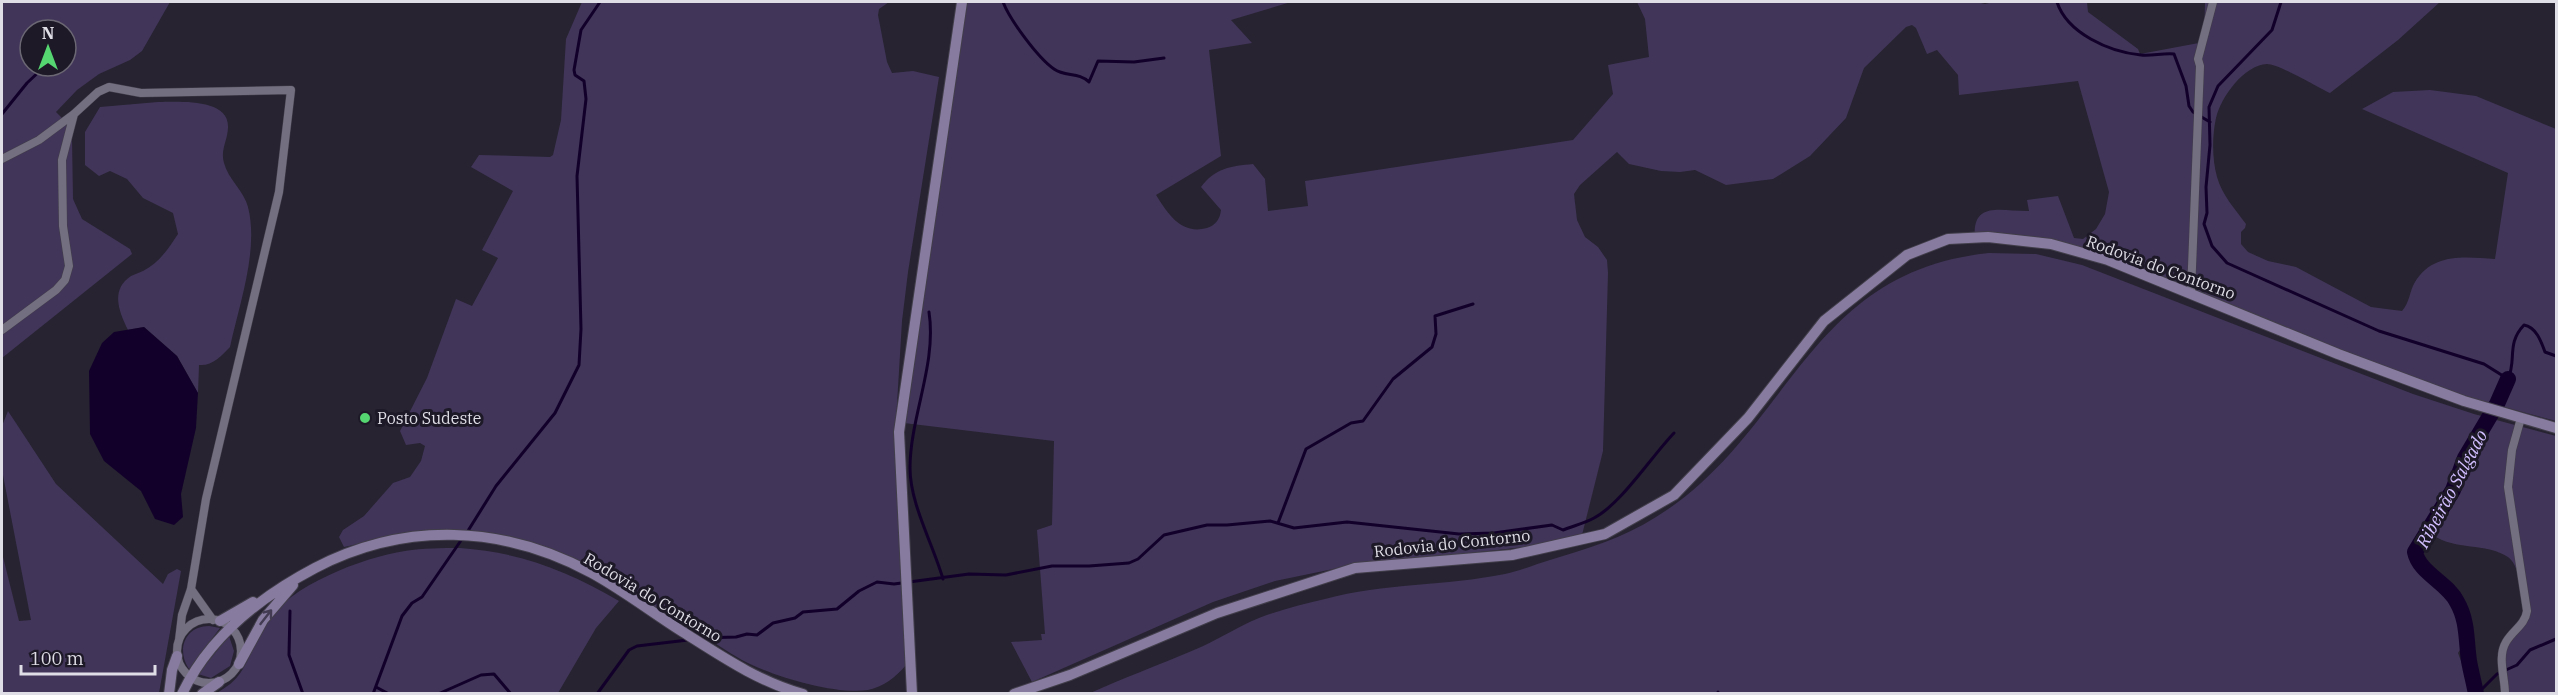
<svg xmlns="http://www.w3.org/2000/svg" width="2558" height="695" font-family="'IBM Plex Serif',serif">
<style>
.green{fill:#413559;fill-rule:evenodd}
.water{fill:#12002a}
.lines{fill:none;stroke-linecap:round;stroke-linejoin:round}
.stream{stroke:#12002a;stroke-width:3}
.river{stroke:#12002a;stroke-width:16}
.street-casing{stroke:#423e4a;stroke-width:9}
.secondary-casing{stroke:#423e4a;stroke-width:12}
.street{stroke:#746f80;stroke-width:8}
.secondary{stroke:#877ba0;stroke-width:10}
.oneway{stroke:#423b51}
.poi-dot{fill:#56d671;stroke:#1d1927;stroke-width:2}
.labels{text-anchor:middle;stroke-width:6;stroke-linejoin:round;paint-order:stroke}
.street-label{font-size:16px;fill:#dfdde6;stroke:#1d1927}
.poi-label{font-size:16px;fill:#dfdde6;stroke:#1d1927;text-anchor:start}
.water-label{font-size:18px;font-style:italic;fill:#d1beff;stroke:#1d1927}
</style>
<rect width="100%" height="100%" fill="#272331"/>
<!-- green -->
<path class="green" d="M2 2H170L142 51 130 60 99 74 77 90 56 112 67 123 72 139 73 199 82 219 130 249 132 254 2 358ZM30 30H66V66H30Z
M582 2H889L879 9 878 15 887 62 892 73 913 71 939 77 908 272 902 321 896 421 906 665C896 677 883 687 868 690 835 695 772 676 742 660 726 651 711 640 695 630H691L589 566 567 556 516 540 391 537 344 547 339 537 343 530 364 516 393 483 410 477 421 461 425 446 420 443 406 445 400 431 427 378 456 299 472 306 498 258 482 250 513 191 471 167 479 155 550 157 553 155 561 120 566 39Z
M965 2H1291L1231 20 1252 43 1209 50 1221 156 1156 195C1168 214 1181 235 1207 228 1216 225 1220 219 1221 210L1201 187C1215 168 1231 166 1253 164L1265 179 1268 211 1308 206 1305 181 1573 140 1613 94 1608 65 1649 57 1645 19 1637 2H1977L1985 4 1993 2H2087L2088 12 2138 49 2140 54 2204 42 2205 2H2440L2398 40 2330 93C2317 87 2279 64 2267 64 2244 65 2221 97 2216 118 2212 136 2212 159 2217 177 2222 195 2235 209 2246 224L2245 228 2241 232V244L2248 252 2268 261 2296 267 2371 307 2402 311C2410 302 2409 292 2415 282 2433 252 2466 257 2495 259L2508 173 2362 109 2393 92 2430 90 2476 96 2556 129V421L2482 401 2422 382 2087 251 1975 239C1971 199 2004 212 2029 211L2027 200 2058 196 2074 238 2083 239 2096 229 2105 214 2109 192 2078 81 1959 95 1958 75 1937 50 1927 54 1916 28 1912 25 1906 27 1864 68 1846 118 1810 156 1773 179 1726 185 1695 170 1680 172 1661 171 1629 164 1617 152 1580 185 1574 194 1577 220 1585 237 1598 247 1607 260 1608 273 1603 451 1582 535 1550 544 1338 568 1275 581 1213 602 1032 682 1011 642 1042 640 1041 634H1045L1037 530 1052 525 1054 441 904 423Z
M158 102C178 102 229 98 228 127 228 140 220 150 224 163 228 179 244 191 248 207 259 250 239 305 230 347 221 356 213 366 199 365L198 393 177 356 144 327 128 330C119 312 110 290 131 276 135 274 139 273 143 271 159 263 169 248 178 234L173 213 143 198 127 179 110 171 99 176 85 165V132L100 107Z
M1989 253 2036 254 2082 265 2413 394 2474 414 2556 436V693H2503C2502 682 2497 667 2498 657 2500 646 2505 636 2512 628 2515 624 2520 622 2522 618 2527 605 2520 565 2508 557 2485 542 2456 551 2433 535L2432 529 2420 531 2411 556C2418 571 2431 575 2440 587 2451 601 2464 627 2464 644L2458 653 2473 693 1088 694C1123 678 1159 665 1194 650 1216 641 1237 627 1259 618 1280 610 1303 604 1325 599 1384 583 1446 586 1505 574 1520 571 1536 564 1550 560 1587 549 1623 538 1656 517 1791 434 1805 272 1989 253Z
M8 411 56 484 163 584 168 574 177 569 181 571 159 693H2V553L19 621 31 620 2 470V426Z
M460 548C519 552 568 571 619 601L596 628 558 693 216 694C224 688 232 684 238 676 250 661 254 640 265 623 291 585 361 558 405 551 423 548 442 548 460 548Z
M209 626 220 628 189 669C176 650 185 626 209 626Z
M229 636 234 651 230 666 211 678 198 674Z"/>
<!-- water -->
<path class="water" d="M144 327 177 356 198 393 196 428 181 494 183 517 174 525 155 519 141 491 104 461 90 434 89 371 102 343 114 332Z"/>
<g class="lines">
<!-- stream -->
<path class="stream" d="M1003 2C1010 20 1038 58 1054 69 1065 77 1079 72 1089 82L1098 61 1134 62 1164 58
M2057 2C2067 33 2109 52 2141 55 2152 56 2163 53 2174 54L2186 86 2189 106 2193 112 2210 122
M2281 2 2272 30 2218 86 2209 107 2210 145 2206 187 2207 213 2204 224 2212 246 2227 263 2379 331 2484 364 2508 379C2517 359 2506 344 2524 325 2536 327 2541 341 2545 352L2556 356
M2 114 27 83 45 66
M929 312C937 364 910 417 910 468 910 504 933 544 943 579
M1278 523 1306 449 1351 423 1363 421 1393 379 1432 347 1436 334 1435 316 1473 304
M466 534 496 486 555 413 579 365 581 329 577 176 586 99 584 81 575 75 574 70 581 30 600 2
M290 611 289 655 303 694
M701 638 736 637 747 634 757 635 773 623 795 618 803 612 837 609 859 591 877 582 894 584 969 574 1006 575 1052 566H1089L1129 563 1138 559 1164 535 1207 525H1227L1270 521 1294 528 1347 522 1459 534 1494 533 1552 525 1563 530C1573 526 1585 523 1594 518 1621 504 1651 457 1674 433
M376 687 389 694
M1718 692V694
M373 694 402 616 412 603 422 597 462 539
M438 694 481 675 494 674 511 694
M597 694 629 650 637 646 688 640
M2477 694 2497 674 2517 665 2530 650 2556 639"/>
<!-- river -->
<path class="river" d="M2476 694C2474 683 2471 672 2469 661 2466 641 2468 621 2457 602 2448 583 2419 573 2415 552L2453 490 2465 458 2497 404 2508 379"/>
<!-- street casing -->
<g class="street-casing">
<path id="street" d="M2 159 39 140 74 114 98 92 109 87 141 93 291 90 279 192 206 499 191 589 182 615 179 640
M2191 292 2200 66 2198 59 2213 2
M2 330 56 290 65 280 69 266 63 226 62 160 74 114
M191 589 213 620
M177 651a32 32 0 1 1 64 0a32 32 0 1 1-64 0Z
M2505 694C2505 677 2497 657 2506 642 2513 630 2525 625 2527 611L2508 487 2512 450 2521 418"/>
</g>
<!-- secondary casing -->
<g class="secondary-casing">
<path id="secondary" d="M220 621 253 602
M239 664 263 620 293 585
M169 694 172 670 177 656
M182 694C209 637 260 597 315 568 405 521 503 525 592 573 623 590 653 613 683 632 721 656 759 682 803 694
M202 694 219 682
M912 694 899 432 962 2
M1014 694 1070 675 1217 613 1355 568 1512 555 1605 534 1674 495 1748 418 1824 321 1907 255 1948 239 1988 237 2051 244 2108 260 2338 354 2464 401 2556 428"/>
</g>
<!-- street -->
<use href="#street" class="street"/>
<!-- secondary -->
<use href="#secondary" class="secondary"/>
</g>
<!-- one-way arrows -->
<defs><path id="oneway-shaft" d="M-6 0H5M1.5-3L5.5 0L1.5 3" fill="none" stroke-width="1.6" stroke-linecap="round" stroke-linejoin="round" transform="scale(1.5)"/></defs>
<use class="oneway" href="#oneway-shaft" transform="translate(266 617) rotate(-52)"/>
<!-- markers -->
<circle class="poi-dot" cx="365" cy="418" r="6"/>
<g class="labels">
<!-- street labels -->
<g class="street-label">
<text transform="translate(2161 267) rotate(20)" y="6">Rodovia do Contorno</text>
<text transform="translate(1452 543) rotate(-6)" y="6">Rodovia do Contorno</text>
<text transform="translate(653 597) rotate(31)" y="6">Rodovia do Contorno</text>
</g>
<!-- poi labels -->
<g class="poi-label">
<text x="377" y="424">Posto Sudeste</text>
</g>
<!-- water labels -->
<g class="water-label">
<text transform="translate(2452 489) rotate(-62)" y="6">Ribeirão Salgado</text>
</g>
</g>
<!-- border -->
<rect width="2558" height="695" fill="none" stroke="#dfdde6" stroke-width="6"/>
<!-- north arrow -->
<g transform="translate(48 48)"><circle r="28" fill="#1d1927" stroke="#6b6773" stroke-width="1.5"/>
<path d="M0-4.5L10 22L0 15L-10 22Z" fill="#56d671"/>
<text y="-9" font-size="16" font-weight="bold" text-anchor="middle" fill="#dfdde6">N</text>
</g>
<!-- scale -->
<path d="M21 665v9h134v-9" fill="none" stroke="#dfdde6" stroke-width="3"/>
<text x="30" y="665" font-size="18" fill="#dfdde6" stroke="#1d1927" stroke-width="4.5" paint-order="stroke">100 m</text>
</svg>
